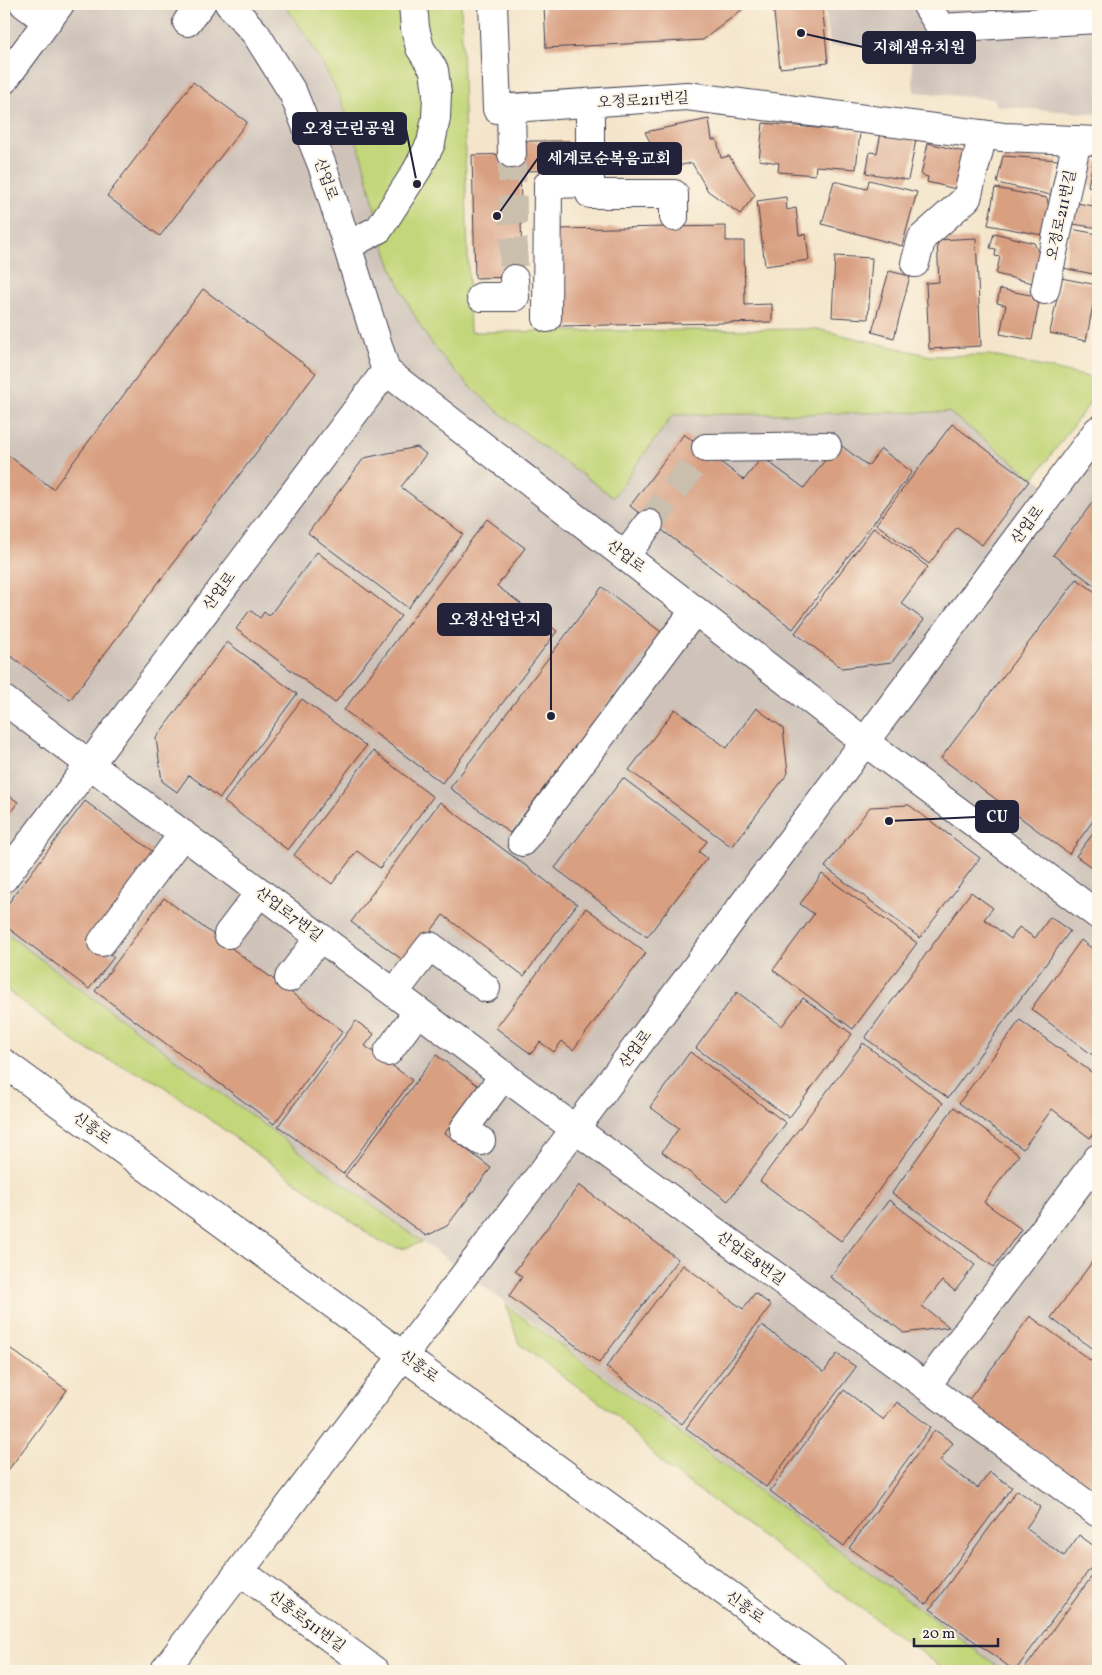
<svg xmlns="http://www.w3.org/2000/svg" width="1102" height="1675" font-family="Vollkorn,'Noto Serif KR',serif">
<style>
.industrial{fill:#cec2b9}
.green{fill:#c3d679;stroke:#727c5a}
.building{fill:#d89f81}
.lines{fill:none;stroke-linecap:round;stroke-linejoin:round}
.minor-tunnel{stroke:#cabead;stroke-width:28;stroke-dasharray:28 14;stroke-linecap:butt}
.minor-casing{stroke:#423f50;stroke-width:30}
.minor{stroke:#fff;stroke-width:28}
.labels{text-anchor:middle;stroke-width:4;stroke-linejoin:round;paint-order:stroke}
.street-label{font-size:15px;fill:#22223b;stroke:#fcf5e5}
.leader{fill:none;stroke:#22223b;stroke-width:2}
.callout-dot{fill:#22223b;stroke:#fcf5e5;stroke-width:2}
.callout{fill:#22223b;stroke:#22223b;stroke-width:2}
.callout-label{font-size:16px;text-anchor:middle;font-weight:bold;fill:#fff}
</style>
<rect width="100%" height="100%" fill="#fcf5e5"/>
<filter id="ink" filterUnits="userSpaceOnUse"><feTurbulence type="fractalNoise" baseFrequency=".02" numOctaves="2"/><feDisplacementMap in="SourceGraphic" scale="10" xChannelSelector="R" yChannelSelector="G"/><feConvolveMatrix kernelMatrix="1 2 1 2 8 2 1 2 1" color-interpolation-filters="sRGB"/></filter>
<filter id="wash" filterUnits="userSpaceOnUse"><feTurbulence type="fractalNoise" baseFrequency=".0096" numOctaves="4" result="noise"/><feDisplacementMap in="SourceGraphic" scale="20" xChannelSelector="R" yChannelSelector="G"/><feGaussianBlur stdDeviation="1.12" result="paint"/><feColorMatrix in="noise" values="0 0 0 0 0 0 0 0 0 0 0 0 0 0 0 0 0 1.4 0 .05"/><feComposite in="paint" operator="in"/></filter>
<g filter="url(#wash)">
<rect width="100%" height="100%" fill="#f4e5ca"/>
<!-- industrial -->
<path class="industrial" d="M4 4H283L316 52 344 110 364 165 385 247 398 283 415 316 613 496 673 415 949 412 1064 500 1098 453V1671H1004L4 932Z
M825 4H1098V114L997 106 994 99 914 92 910 44 830 46Z"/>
<!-- green -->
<path class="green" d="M283 4H461L470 332 817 329 931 356 989 355 1098 379V392L1034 478 949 412 673 415 613 497C552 452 484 409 436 349 421 330 409 306 399 284 381 246 375 205 364 165 347 107 320 51 283 4Z
M4 932 422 1242 402 1249 380 1242 159 1083 82 1047 4 988Z
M506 1305 1004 1671H947L664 1465 614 1413 519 1344Z"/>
<g id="blocks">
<!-- building -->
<path class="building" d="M571 4H749L703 40 546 48 544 5Z
M773 4H822L828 63 780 68Z
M193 82 247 122 160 236 107 196Z
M709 119 712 140H717L721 158 729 156 755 195 740 214 708 191 692 163 670 167 657 156 645 132Z
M763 123 860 132 856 169 816 166 815 175 778 172 779 163 759 160Z
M881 133 916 140 908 180 866 173 870 152 877 153Z
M523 141H569V170L524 171Z
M928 143 965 152 956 189 927 182 928 177 921 175Z
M520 154 522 277 475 278 472 155Z
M1003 156 1058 160 1051 195 997 183Z
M1093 161H1098V188L1088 186Z
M869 180 917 192 902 246 822 224 834 181 867 189Z
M995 188 1047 198 1051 219 1048 236 988 225Z
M1096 191H1098V228L1073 224 1077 203 1093 206Z
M786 197 787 210 796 208 799 235 806 234 809 260 765 266 757 201Z
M726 226V241H744L745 305 772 304V322L558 326 556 229Z
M1071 229 1098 234V275L1063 268Z
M994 233 1034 243 1043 262 1037 284 996 274 1000 257 995 256 996 249 990 248Z
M976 238 981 346 929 349 926 283 939 282 937 240Z
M835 256 872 258 868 319 832 317Z
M889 271 910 276 894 338 872 332Z
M1061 278 1097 285 1086 341 1050 333Z
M203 289 316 373 70 700 4 651V452L53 489Z
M1000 289 1040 297 1032 340 1000 334 1006 305 997 303Z
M952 424 1029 481 982 545 957 527 929 564 876 524Z
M684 434 744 480 762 457 804 488 838 443 868 466 881 449 912 472 793 629 630 506Z
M417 447 426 454 401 487 463 534 408 608 308 533 364 458Z
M1098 495V588L1053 555Z
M487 519 525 548 497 586 557 631 442 783 344 710Z
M874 527 928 567 901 603 924 620 892 662 842 668 795 633Z
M317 552 401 616 335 703 236 629 250 610 260 618 264 612 269 616Z
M1077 579 1098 594V814L1069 854 941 758Z
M602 587 661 632 510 833 450 788Z
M227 642 297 694 220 798 189 775 177 792 162 781 156 738Z
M302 699 366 746 288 850 224 802Z
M756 708 783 728 788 773 732 847 629 770 675 709 727 748Z
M373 751 433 797 380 868 357 851 332 884 294 855Z
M623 778 707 841 699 852 707 858 647 937 555 868Z
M4 792 18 802 4 822Z
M85 801 160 857 95 943 114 957 89 989 4 925V909Z
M440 802 577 904 524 976 443 915 407 963 351 922Z
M909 805 980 858 920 938 825 867 870 807Z
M1098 827V872L1076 856Z
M822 874 917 943 853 1029 773 970 814 914 800 904Z
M971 892 993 908 984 919 1011 939 1019 927 1035 938 1050 917 1070 931 948 1098 865 1038Z
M164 898 343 1031 274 1124 95 991Z
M586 908 646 953 573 1050 562 1041 554 1052 540 1042 531 1054 496 1028Z
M1081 940 1098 953V1059L1031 1009Z
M737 992 782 1026 803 998 852 1034 789 1118 696 1048Z
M1020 1020 1098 1077V1126L1090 1138 1052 1109 1023 1149 959 1103Z
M356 1021 374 1034 365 1046 412 1080 343 1174 278 1126Z
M863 1043 943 1103 841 1241 760 1181Z
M690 1052 786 1123 728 1201 662 1152 679 1128 650 1107Z
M436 1055 480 1087 445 1133 491 1168 447 1226 426 1236 345 1176Z
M954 1107 1019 1155 984 1202 1021 1229 994 1267 892 1193Z
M579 1185 678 1259 599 1363 509 1296 522 1277 515 1271Z
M889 1200 975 1265 955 1291 942 1281 922 1306 949 1327 904 1333 830 1277Z
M1098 1254V1353L1051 1318Z
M683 1265 743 1309 755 1293 771 1305 682 1424 606 1367Z
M1030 1316 1098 1366V1497L968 1401Z
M762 1325 824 1372 837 1354 856 1367 766 1487 686 1428Z
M4 1344 67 1390 4 1476Z
M844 1390 884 1420 897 1402 931 1427 844 1546 770 1491Z
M935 1430 953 1443 940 1461 978 1488 990 1472 1012 1487 926 1604 849 1548Z
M1017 1490 1041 1507 1026 1528 1064 1556 1079 1535 1098 1549V1558L1015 1671 930 1609Z
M1095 1572 1098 1575V1671H1023Z"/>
</g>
</g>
<g filter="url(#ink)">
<use href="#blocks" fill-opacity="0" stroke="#423f50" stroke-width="1"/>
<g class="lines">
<!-- minor-tunnel -->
<path class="minor-tunnel" d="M512 154 514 279
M649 524 706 448"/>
<!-- minor casing -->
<g class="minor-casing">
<path id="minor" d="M24 4 47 21
M229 4 256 34 293 93 322 165 386 371 865 742 1098 915
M493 4 497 109 687 96 1003 137 1098 141
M926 4 941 28 1098 19
M187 22 201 4
M4 80 60 4
M590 103V194H674V217
M511 108 512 154
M347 246 379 229 417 170 431 143 436 118 437 93 434 70 420 48 415 28 413 4
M915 263 922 238 967 198 983 134
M1045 290 1077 140
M481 297H515L514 279
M547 318 548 184 590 183
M706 448 827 446
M625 556 649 524
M4 700 575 1129 926 1386 1098 1158
M522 842 695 610
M4 878 386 371
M228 934 260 892
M102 942 183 834
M289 978 320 937
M394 993 430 946 486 988
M388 1052 418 1011
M4 1063 833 1671
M481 1141 464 1129 504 1075
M926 1386 1098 1513
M240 1571 375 1671
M164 1671 575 1129 1098 430"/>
</g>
<!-- minor -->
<use href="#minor" class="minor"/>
</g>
</g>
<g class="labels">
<!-- street labels -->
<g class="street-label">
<text transform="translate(643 100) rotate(-3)" y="5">오정로211번길</text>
<text transform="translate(326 179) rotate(71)" y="5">산업로</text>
<text transform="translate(1061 215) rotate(-78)" y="5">오정로211번길</text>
<text transform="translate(1027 525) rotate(-53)" y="5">산업로</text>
<text transform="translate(626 556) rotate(37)" y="5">산업로</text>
<text transform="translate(219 591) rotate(-53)" y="5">산업로</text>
<text transform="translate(289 914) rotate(37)" y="5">산업로7번길</text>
<text transform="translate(635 1049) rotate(-53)" y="5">산업로</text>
<text transform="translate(92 1128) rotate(36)" y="5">신흥로</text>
<text transform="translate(751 1258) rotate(36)" y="5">산업로8번길</text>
<text transform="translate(419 1366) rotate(36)" y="5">신흥로</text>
<text transform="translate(745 1607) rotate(36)" y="5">신흥로</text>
<text transform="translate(307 1621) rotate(37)" y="5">신흥로511번길</text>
</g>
</g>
<!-- callouts -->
<path class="leader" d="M801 33L863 47M417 184L406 129M497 216L538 158M551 716L551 619M889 821L976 817"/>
<g class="callout-dot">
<circle cx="801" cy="33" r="5"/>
<circle cx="417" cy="184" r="5"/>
<circle cx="497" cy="216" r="5"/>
<circle cx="551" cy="716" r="5"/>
<circle cx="889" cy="821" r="5"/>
</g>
<g class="callout">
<rect x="863" y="32" width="112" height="31" rx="5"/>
<rect x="293" y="113" width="113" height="31" rx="5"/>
<rect x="538" y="143" width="143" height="31" rx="5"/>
<rect x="438" y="604" width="113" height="31" rx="5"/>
<rect x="976" y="801" width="42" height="31" rx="5"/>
</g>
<g class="callout-label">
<text x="919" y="53">지혜샘유치원</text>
<text x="349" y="134">오정근린공원</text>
<text x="609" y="164">세계로순복음교회</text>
<text x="495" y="625">오정산업단지</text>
<text x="997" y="822">CU</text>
</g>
<!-- margin -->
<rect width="1102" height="1675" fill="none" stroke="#fcf5e5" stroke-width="20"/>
<!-- scale -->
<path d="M914 1638v8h84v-8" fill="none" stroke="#22223b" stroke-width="2.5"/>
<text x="922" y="1638" font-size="15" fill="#22223b" stroke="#fcf5e5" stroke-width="4" paint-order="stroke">20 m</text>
</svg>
